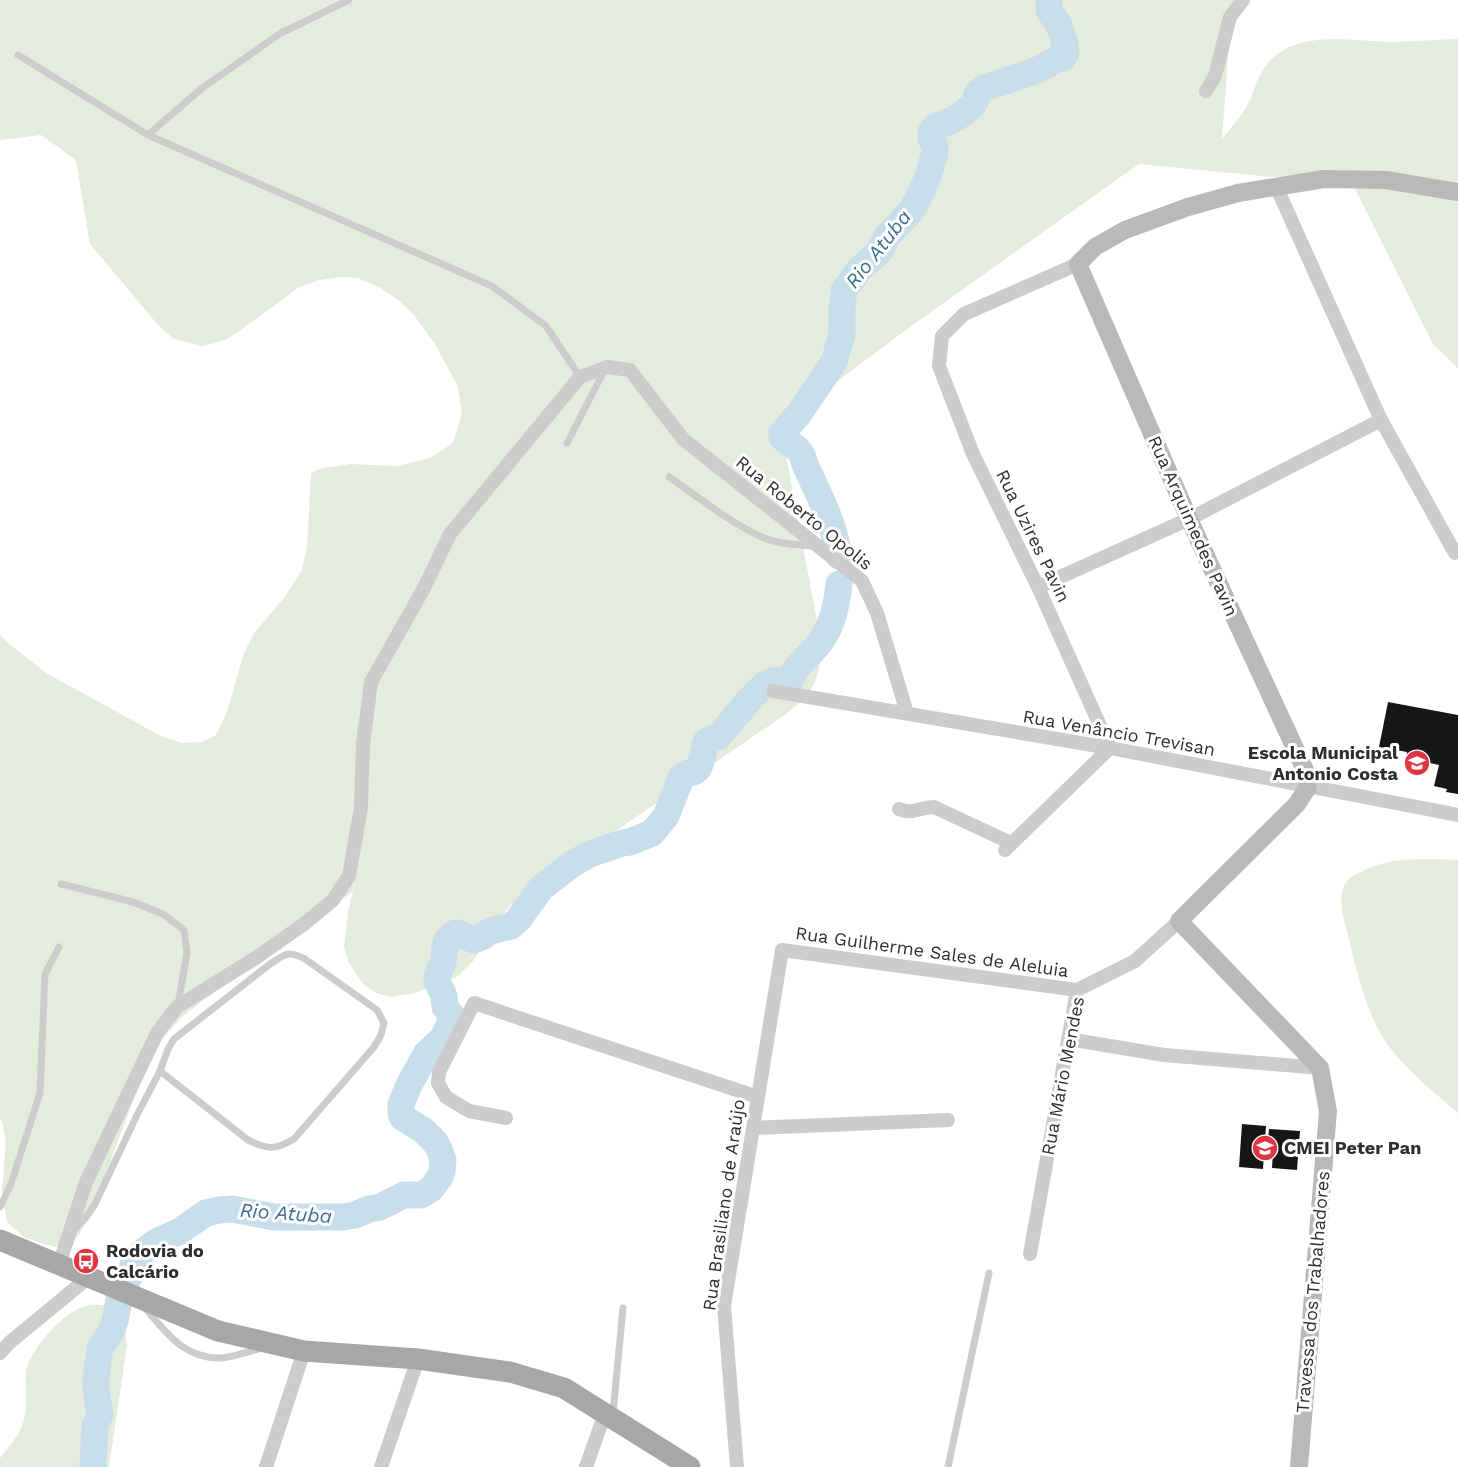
<svg xmlns="http://www.w3.org/2000/svg" width="1458" height="1467" font-family="'Work Sans',sans-serif">
<style>
.green{fill:#e5ebdd}
.lines{fill:none;stroke-linecap:round;stroke-linejoin:round}
.river{stroke:#c9deeb;stroke-width:27}
.building{fill:#161616}
.lane{stroke:#ccc;stroke-width:7}
.street{stroke:#ccc;stroke-width:14}
.secondary{stroke:#b9b9b9;stroke-width:18}
.primary{stroke:#a7a7a7;stroke-width:21}
.labels{text-anchor:middle;stroke-width:6;stroke-linejoin:round;paint-order:stroke}
.street-label{font-size:18px;fill:#2f2f2f;stroke:#fff}
.poi-label{font-size:18px;font-weight:bold;fill:#2f2f2f;stroke:#fff;text-anchor:start}
.water-label{font-size:20px;font-style:italic;fill:#3f6f8f;stroke:#fff}
</style>
<rect width="100%" height="100%" fill="#fff"/>
<!-- green -->
<path class="green" d="M0 0H1037V3L1040 0H1239L1230 30 1222 139C1231 127 1243 115 1249 102 1255 89 1258 75 1267 64 1297 28 1352 42 1393 42 1415 41 1437 40 1458 39V368L1433 344 1353 185 1139 164 914 324 780 424 817 621C821 650 825 675 804 698 799 704 791 709 786 714L553 874 511 905 495 924 474 960 457 977 415 993 391 997 376 993 363 984 348 961 344 946 348 912 353 891 201 1002 181 1018 164 1037 145 1069 90 1216 78 1236 55 1247 25 1238 7 1222 2 1190 6 1141 2 1121 0 1119V635L8 643 46 673 161 736 182 743 202 742 216 735 227 712 244 653 254 633 284 598 302 570 307 547 311 473 319 469 350 464 397 466 430 458 453 443 462 414 458 387 435 344 414 315 397 299 379 287 358 278 344 277 319 280 298 288 238 332 225 340 202 346 174 339 158 325 90 244 76 160 41 135 0 140Z
M1431 859 1458 860V1113C1430 1089 1394 1061 1377 1027 1362 997 1355 964 1347 931 1343 917 1336 891 1349 879 1351 876 1357 874 1361 872 1384 859 1405 860 1431 859Z
M104 1305 118 1312 124 1323 127 1345 109 1467H0V1458C8 1448 19 1436 23 1423 29 1406 24 1389 26 1373 28 1351 65 1310 86 1306 91 1304 98 1305 104 1305Z"/>
<g class="lines">
<!-- river -->
<path class="river" d="M839 556C834 524 821 499 807 469 804 464 804 457 800 452 796 446 788 443 782 437V433L798 415 834 362 842 334V308L844 290 859 270 880 251 886 238 911 211 920 195 928 177 931 166 935 153V146L931 139V132L935 127 955 119 972 106 975 102 977 94 984 88 1038 70 1055 60 1063 58 1066 52 1064 40 1058 23 1049 11V0
M128 1279 135 1261 144 1251 156 1242 180 1231 206 1213 219 1210 232 1209 274 1217H343L355 1215 369 1209 380 1207 404 1195H421L431 1189 440 1177 442 1171 443 1160 439 1149 435 1142 423 1130 403 1118 401 1114V1104L410 1083 426 1054 443 1038 452 1019H454L445 1007 444 996 437 981V976L443 962 446 942 449 938 455 933H457L474 940 484 936 490 931 511 926 518 920 541 888 572 864 590 854 622 843 630 842 652 833 666 816 681 778 688 773 694 772 698 769 701 762 706 742 710 739 718 737 750 699 764 685 772 681 791 679C796 665 808 657 817 646 832 629 837 605 839 584
M93 1467 95 1426 100 1414 96 1389V1377L100 1348 111 1332 115 1321 119 1300"/>
</g>
<!-- building -->
<path class="building" d="M1388 702 1458 715V794L1446 792 1447 789 1434 786 1439 765 1406 758 1407 752 1379 747Z
M1242 1124 1266 1126 1263 1169 1239 1167Z
M1269 1129 1300 1131 1297 1170 1272 1168 1273 1152H1267Z"/>
<g class="lines">
<!-- lane -->
<path class="lane" d="M18 55 148 135 492 286 546 326 580 377
M148 135 202 88 281 33 349 0
M567 443 605 369
M669 477C697 496 733 525 764 538 779 544 798 545 814 546
M61 884 133 902 163 914 184 930 187 953 178 1005
M0 1207 11 1184 40 1093 45 974 59 947
M74 1230 87 1216 95 1204 137 1115 160 1071 168 1049 174 1039 270 964C286 954 287 950 305 959L377 1010 384 1023 381 1035 374 1047 294 1139C275 1150 269 1150 248 1140L160 1071
M146 1309C167 1334 185 1359 221 1358 235 1357 249 1351 262 1348
M613 1413 623 1308
M948 1467 989 1273"/>
<!-- street -->
<path class="street" d="M1206 91 1215 76 1230 17 1243 0
M1276 186 1381 420 1455 553
M1038 587 1189 519 1381 420
M773 691 1110 748 1458 815
M899 809C913 815 920 807 934 807L1011 843
M1005 850 1110 748 1038 587 973 454 939 366 942 336 964 314 1078 264
M1077 990 1135 961 1179 921
M1068 1039 1164 1055 1320 1068
M506 1118 469 1111 446 1097 438 1083 439 1072 474 1003 758 1097
M753 1128 948 1120
M1030 1254 1077 990
M59 1265 86 1182 157 1033 177 1007 257 957 304 924 333 900 349 876 361 807 363 744 371 682 424 588 450 534 580 377 607 367 630 370 683 439 862 581 877 613 907 713
M0 1353 9 1343 89 1277
M266 1467 304 1351
M381 1467 418 1359
M586 1467 605 1413
M737 1467 724 1306 782 950 1077 990"/>
<!-- secondary -->
<path class="secondary" d="M1299 1467 1328 1111 1320 1068 1179 921 1297 804 1308 787 1305 770 1189 519 1078 264 1095 247 1125 230 1188 207 1238 193 1324 179 1386 180 1458 192"/>
<!-- primary -->
<path class="primary" d="M0 1240 218 1331 304 1351 418 1359 510 1372 564 1388 690 1467"/>
</g>
<!-- icons -->
<defs>
<g id="school-disc" transform="scale(1.35)"><circle r="9.5" fill="#e03641" stroke="#fff"/><path d="M0-5L7-2L0 1L-7-2ZM-4 1L0 2.5L4 1V4Q0 6-4 4Z" fill="#fff"/></g>
<g id="bus-disc" transform="scale(1.35)"><circle r="9.5" fill="#e03641" stroke="#fff"/><path d="M-5-6H5V4H4V6H2V4H-2V6H-4V4H-5ZM-3.5-4V0h7V-4ZM-3.5 1.2v1.5H-2V1.2ZM2 1.2v1.5H3.5V1.2Z" fill="#fff"/></g>
</defs>
<g fill-rule="evenodd">
<use href="#school-disc" x="1417" y="763"/>
<use href="#school-disc" x="1265" y="1148"/>
<use href="#bus-disc" x="86" y="1261"/>
</g>
<g class="labels">
<!-- street labels -->
<g class="street-label">
<text transform="translate(804 513) rotate(39)" y="6">Rua Roberto Opolis</text>
<text transform="translate(1193 526) rotate(66)" y="6">Rua Arquimedes Pavin</text>
<text transform="translate(1033 536) rotate(64)" y="6">Rua Uzires Pavin</text>
<text transform="translate(1119 733) rotate(10)" y="6">Rua Venâncio Trevisan</text>
<text transform="translate(932 952) rotate(8)" y="6">Rua Guilherme Sales de Aleluia</text>
<text transform="translate(1063 1076) rotate(-79)" y="6">Rua Mário Mendes</text>
<text transform="translate(724 1205) rotate(-82)" y="6">Rua Brasiliano de Araújo</text>
<text transform="translate(1313 1292) rotate(-85)" y="6">Travessa dos Trabalhadores</text>
</g>
<!-- poi labels -->
<g class="poi-label">
<text x="1398" y="759" text-anchor="end">Escola Municipal<tspan x="1398" dy="21">Antonio Costa</tspan></text>
<text x="1284" y="1154">CMEI Peter Pan</text>
<text x="106" y="1257">Rodovia do<tspan x="106" dy="21">Calcário</tspan></text>
</g>
<!-- water labels -->
<g class="water-label">
<text transform="translate(878 249) rotate(-52)" y="7">Rio Atuba</text>
<text transform="translate(286 1213) rotate(4)" y="7">Rio Atuba</text>
</g>
</g>
</svg>
